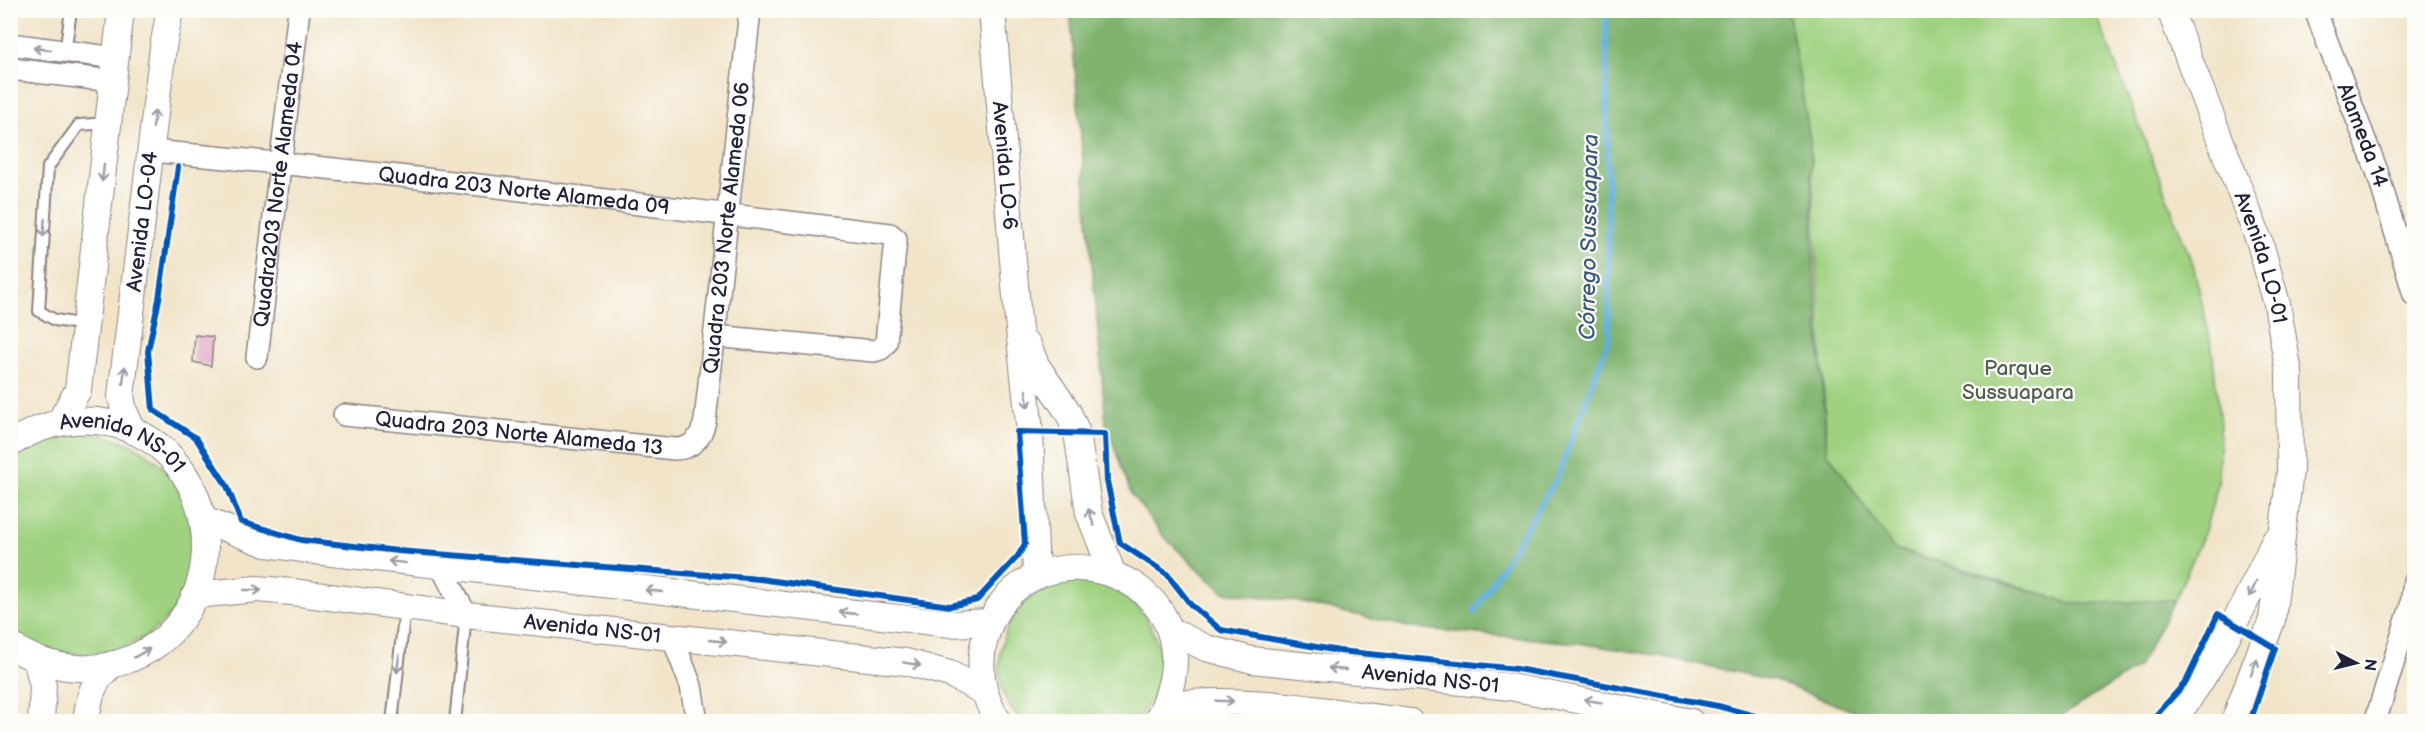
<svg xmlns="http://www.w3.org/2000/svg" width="2425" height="732" font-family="'Balsamiq Sans',sans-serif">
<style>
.green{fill:#9fd180;stroke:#607a5e;stroke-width:1.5}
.forest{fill:#7fb36e;stroke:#506a54;stroke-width:1.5}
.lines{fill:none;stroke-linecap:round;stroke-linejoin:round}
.stream{stroke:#5faed9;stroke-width:6}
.building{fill:#de9bc2}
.service-casing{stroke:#8a8382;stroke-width:14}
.minor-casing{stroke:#8a8382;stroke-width:24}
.tertiary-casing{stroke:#8a8382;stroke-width:28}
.service{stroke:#fff;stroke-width:10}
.minor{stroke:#fff;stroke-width:21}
.tertiary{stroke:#fff;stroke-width:26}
.cycleway-casing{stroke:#fdfcf7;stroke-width:10}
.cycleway{stroke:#0057b8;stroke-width:6}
.oneway{stroke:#9c9ca7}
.labels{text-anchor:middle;stroke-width:4.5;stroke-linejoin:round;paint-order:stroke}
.street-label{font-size:21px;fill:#22223b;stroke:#fdfcf7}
.park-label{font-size:21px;fill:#4e5f53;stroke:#fdfcf7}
.water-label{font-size:22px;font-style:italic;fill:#3a5a7a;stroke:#fdfcf7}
</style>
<rect width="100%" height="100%" fill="#fdfcf7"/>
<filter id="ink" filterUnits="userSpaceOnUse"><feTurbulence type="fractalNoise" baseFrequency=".0167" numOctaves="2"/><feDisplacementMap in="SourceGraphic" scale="12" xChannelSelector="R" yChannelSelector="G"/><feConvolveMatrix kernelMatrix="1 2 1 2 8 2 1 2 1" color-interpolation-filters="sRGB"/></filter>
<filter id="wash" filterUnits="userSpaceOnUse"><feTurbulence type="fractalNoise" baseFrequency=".008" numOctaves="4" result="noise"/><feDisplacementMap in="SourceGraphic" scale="24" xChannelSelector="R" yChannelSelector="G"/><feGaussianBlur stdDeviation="1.35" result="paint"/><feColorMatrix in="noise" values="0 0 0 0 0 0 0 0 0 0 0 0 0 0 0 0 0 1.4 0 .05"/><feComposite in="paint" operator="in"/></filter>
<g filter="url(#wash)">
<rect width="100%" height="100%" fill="#f1e4c9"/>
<!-- green -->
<path class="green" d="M1788 11H2095L2194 268 2212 347 2220 426 2218 483 2205 531 2175 600 2074 604 1943 562 1894 549 1827 452 1810 140Z
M75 432C143 433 197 480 192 550 191 559 192 569 190 577 166 655 71 677 11 629V459C30 444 51 437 75 432Z
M1081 580C1091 582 1103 583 1112 588 1150 607 1172 655 1153 695 1149 704 1141 714 1134 721L1024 722C988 694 995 635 1022 605 1037 588 1060 584 1081 580Z"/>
<!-- forest -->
<path class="forest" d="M1070 11H1788L1810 140 1814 267 1827 452 1894 549 2074 604 2175 600 2138 667 2054 721 1881 722 1773 680 1655 655 1578 643 1413 628 1290 600 1223 592 1164 537 1131 494 1106 424Z"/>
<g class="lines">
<!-- stream -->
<path class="stream" d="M1474 612 1557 478 1609 338 1606 10"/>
</g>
<g id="blocks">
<!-- building -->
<path class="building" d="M195 335 213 337 211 366 193 362Z"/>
</g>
</g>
<g filter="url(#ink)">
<use href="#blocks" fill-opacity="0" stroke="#8a8382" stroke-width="1.5"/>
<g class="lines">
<!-- service casing -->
<g class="service-casing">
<path id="service" d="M67 39 71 10
M85 325 55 320 39 311 48 167 79 125 108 123
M392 722 405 608
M455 722 466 615"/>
</g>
<!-- minor casing -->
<g class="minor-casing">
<g id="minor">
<path id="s1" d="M2315 10 2377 171 2414 295"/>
<path d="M10 44 116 58"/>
<path d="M10 69 113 81"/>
<path id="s2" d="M151 151C398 173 644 205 890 234L896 239 886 343 881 349 874 351 714 336"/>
<path id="s3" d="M257 357 299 10"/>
<path id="s4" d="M344 415 675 449C692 449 701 438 705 421L750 10"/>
<path d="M442 568 466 615"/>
<path d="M672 636 691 686 697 722"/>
<path d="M2375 722 2411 606 2414 581"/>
</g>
</g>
<!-- tertiary casing -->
<g class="tertiary-casing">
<g id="tertiary">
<path id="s5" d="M992 10 1018 320 1030 432 1036 575"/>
<path id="s6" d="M2170 10 2260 243 2277 304 2289 373 2290 471 2272 620 2234 722"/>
<path d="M1028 345 1036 365 1068 412 1077 433 1089 513 1112 572"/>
<path d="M59 423 78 390 121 10"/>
<path id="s7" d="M133 431 124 411 121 396 163 47 170 10"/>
<path id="s8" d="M10 444C35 427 66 418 97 421 228 437 245 624 119 663 82 674 42 667 10 645"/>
<path d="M204 520 266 544 315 551 951 624 989 622"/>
<path id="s9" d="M195 595 257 589 292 592 466 615 906 662 950 674 984 692"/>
<path id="s10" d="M1171 631 1206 648 1252 660 1510 687 1691 722"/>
<path d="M36 659 43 686 41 722"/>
<path d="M1167 705C1248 695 1329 712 1410 722"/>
<path d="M86 722C89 696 92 681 113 664"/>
<path d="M999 722C981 696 977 664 986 635 1020 522 1195 562 1172 680 1168 696 1165 707 1156 722"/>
<path d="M2172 722C2214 666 2245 605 2274 542"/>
</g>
</g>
<!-- service -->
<use href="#service" class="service"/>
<!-- minor -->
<use href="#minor" class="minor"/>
<!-- tertiary -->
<use href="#tertiary" class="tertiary"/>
<!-- cycleway casing -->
<g class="cycleway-casing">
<path id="cycleway" d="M178 167 159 299 148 351 153 410 196 438 227 486 241 522 301 540 398 551 760 579 950 606 977 600 1018 556 1025 544 1017 432 1105 434 1107 481 1120 543 1167 574 1191 605 1221 630 1339 651 1517 669 1718 706 1777 722
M2150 722 2186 682 2218 614 2275 648 2250 722"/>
</g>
<!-- cycleway -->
<use href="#cycleway" class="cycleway"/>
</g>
<!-- one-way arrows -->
<defs><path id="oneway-shaft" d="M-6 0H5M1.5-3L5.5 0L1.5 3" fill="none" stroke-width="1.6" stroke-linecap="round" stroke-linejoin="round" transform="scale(1.5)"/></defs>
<g class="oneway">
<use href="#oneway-shaft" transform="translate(42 49) rotate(-172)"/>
<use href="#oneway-shaft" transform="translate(154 119) rotate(-83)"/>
<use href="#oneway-shaft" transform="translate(103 173) rotate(97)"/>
<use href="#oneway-shaft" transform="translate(44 228) rotate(94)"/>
<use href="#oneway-shaft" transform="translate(124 375) rotate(-83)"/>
<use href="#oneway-shaft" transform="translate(1027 399) rotate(84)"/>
<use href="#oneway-shaft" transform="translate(1091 517) rotate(-108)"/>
<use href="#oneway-shaft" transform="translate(397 562) rotate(-173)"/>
<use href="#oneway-shaft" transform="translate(2253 589) rotate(115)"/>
<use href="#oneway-shaft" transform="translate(253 590)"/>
<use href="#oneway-shaft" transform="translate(654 591) rotate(-174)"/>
<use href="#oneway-shaft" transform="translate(848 613) rotate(-174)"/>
<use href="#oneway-shaft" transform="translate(718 641) rotate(6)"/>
<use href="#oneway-shaft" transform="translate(142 653) rotate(-29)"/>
<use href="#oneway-shaft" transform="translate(398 664) rotate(97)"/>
<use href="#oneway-shaft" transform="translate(912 664) rotate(10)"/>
<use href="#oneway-shaft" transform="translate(2254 667) rotate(-70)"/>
<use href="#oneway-shaft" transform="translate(1337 669) rotate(-174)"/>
<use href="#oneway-shaft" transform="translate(1225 701) rotate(2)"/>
<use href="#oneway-shaft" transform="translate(1593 701) rotate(-170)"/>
</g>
</g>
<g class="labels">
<!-- street labels -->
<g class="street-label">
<text dy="7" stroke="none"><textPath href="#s1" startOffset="134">Alameda 14</textPath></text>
<text dy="7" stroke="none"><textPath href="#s5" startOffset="156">Avenida LO-6</textPath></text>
<text dy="7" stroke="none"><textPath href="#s3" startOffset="174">Quadra203 Norte Alameda 04</textPath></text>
<text dy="7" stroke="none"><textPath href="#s2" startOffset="375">Quadra 203 Norte Alameda 09</textPath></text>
<text dy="7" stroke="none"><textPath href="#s7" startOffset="213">Avenida LO-04</textPath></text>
<text dy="7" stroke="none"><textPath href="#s4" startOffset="572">Quadra 203 Norte Alameda 06</textPath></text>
<text dy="7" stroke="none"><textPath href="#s6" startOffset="264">Avenida LO-01</textPath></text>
<text dy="7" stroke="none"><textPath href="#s4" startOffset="176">Quadra 203 Norte Alameda 13</textPath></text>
<text dy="7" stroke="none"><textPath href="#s8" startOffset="123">Avenida NS-01</textPath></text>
<text dy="7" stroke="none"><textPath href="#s9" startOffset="400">Avenida NS-01</textPath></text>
<text dy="7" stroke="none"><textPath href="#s10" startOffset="266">Avenida NS-01</textPath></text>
</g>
<!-- park labels -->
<g class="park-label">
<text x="2018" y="375">Parque<tspan x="2018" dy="24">Sussuapara</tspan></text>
</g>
<!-- water labels -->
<g class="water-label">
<text transform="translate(1588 237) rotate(-89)" y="8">Córrego Sussuapara</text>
</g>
</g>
<!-- margin -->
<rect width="2425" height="732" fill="none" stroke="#fdfcf7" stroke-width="36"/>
<!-- north arrow -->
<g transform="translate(2356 663) rotate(97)" stroke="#fdfcf7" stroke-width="4.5" paint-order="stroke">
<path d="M0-4.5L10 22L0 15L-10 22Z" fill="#22223b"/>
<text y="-9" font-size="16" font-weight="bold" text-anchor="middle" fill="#22223b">N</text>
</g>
</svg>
